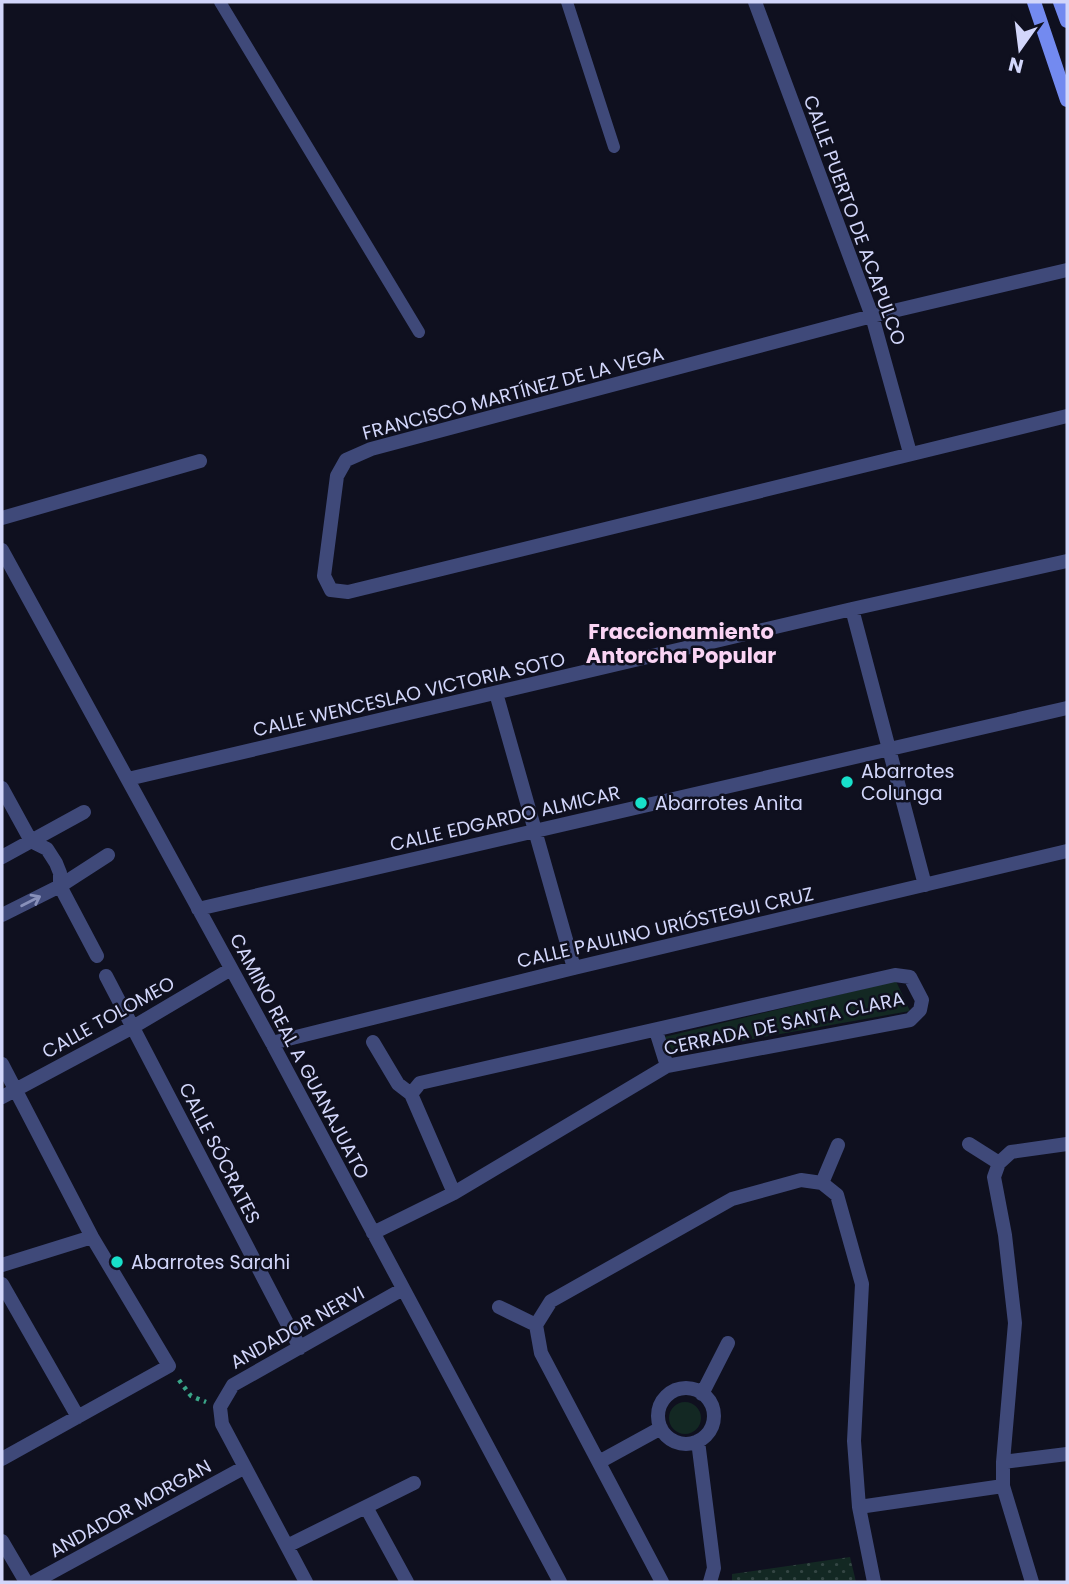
<svg xmlns="http://www.w3.org/2000/svg" width="1069" height="1584" font-family="Poppins,sans-serif">
<style>
.green{fill:#132823}
.park{fill:url(#park-dots)}
.lines{fill:none;stroke-linecap:round;stroke-linejoin:round}
.path{stroke:#3aa689;stroke-width:4.5;stroke-dasharray:3.5 5;stroke-linecap:butt}
.lane{stroke:#3f4979;stroke-width:12}
.street{stroke:#3f4979;stroke-width:14}
.secondary{stroke:#738af0;stroke-width:14}
.oneway{stroke:#8890ba}
.poi-dot{fill:#18e0cb;stroke:#0f101f;stroke-width:2.5}
.labels{text-anchor:middle;stroke-width:5;stroke-linejoin:round;paint-order:stroke}
.street-label{font-size:19px;fill:#d2d6fa;stroke:#0f101f}
.poi-label{font-size:19px;fill:#d2d6fa;stroke:#0f101f;text-anchor:start}
.neighbourhood-label{font-size:21px;font-weight:bold;fill:#fad4f4;stroke:#0f101f}
</style>
<defs>
<pattern id="park-dots" width="8" height="8" patternUnits="userSpaceOnUse" patternTransform="scale(1.75)"><rect width="8" height="8" fill="#132823"/><path d="M2 2h.1M6 6h.1" fill="none" stroke="#344644" stroke-width="1.8" stroke-linecap="round"/></pattern>
</defs>
<rect width="100%" height="100%" fill="#0f101f"/>
<!-- green -->
<path class="green" d="M896 981 910 1011 674 1053 664 1037Z
M669 1418a16 16 0 1 1 32 0a16 16 0 1 1-32 0Z"/>
<!-- park -->
<path class="park" d="M850 1557 856 1582H732V1574Z"/>
<g class="lines">
<!-- path -->
<path class="path" d="M179 1380 191 1396 206 1402"/>
<!-- lane -->
<path class="lane" d="M220 2 419 332
M567 2 614 147"/>
<!-- street -->
<path class="street" d="M755 2 872 316 910 453
M1067 270 872 316 371 449 346 460 337 476 324 576 331 590 348 592 1067 416
M2 518 200 461
M2 550 272 1043 560 1582
M852 609 925 885
M496 693 574 968
M128 779 852 609 1067 561
M2 788 31 841 47 849 56 863 60 873V886L97 956
M2 857 84 812
M198 909 1067 708
M2 915 60 886 108 855
M106 976 300 1348
M656 1031 667 1066
M373 1042 398 1084 411 1094
M272 1043 574 968 1067 851
M2 1064 92 1237 169 1366 2 1459
M411 1094 454 1193
M2 1097 133 1027 231 969
M969 1144 999 1163
M822 1183 838 1145
M373 1233 454 1193 667 1066 910 1020 920 1010 922 1000 910 977 895 975 420 1083 411 1094
M2 1265 92 1237
M2 1284 78 1417
M499 1307 536 1325
M658 1416a28 28 0 1 1 56 0a28 28 0 1 1-56 0Z
M702 1394 728 1343
M698 1441 714 1568 710 1582
M599 1462 661 1428
M1003 1462 1067 1454
M366 1507 407 1582
M859 1507 1003 1486
M2 1541 26 1582
M287 1546 414 1483
M34 1582 245 1467
M306 1582 222 1424 220 1407 233 1385 403 1289
M662 1582 541 1353 536 1325 551 1301 732 1199 801 1180 822 1183 837 1195 862 1284 854 1441 859 1507 874 1582
M1032 1582 1003 1486V1462L1015 1323 1005 1235 994 1177 999 1163 1011 1152 1067 1144"/>
<!-- secondary -->
<path class="secondary" d="M1034 2 1067 100
M1060 2 1067 21"/>
</g>
<!-- one-way arrows -->
<defs><path id="oneway-shaft" d="M-6 0H5M1.5-3L5.5 0L1.5 3" fill="none" stroke-width="1.6" stroke-linecap="round" stroke-linejoin="round" transform="scale(1.75)"/></defs>
<use class="oneway" href="#oneway-shaft" transform="translate(31 901) rotate(-27)"/>
<!-- markers -->
<g class="poi-dot">
<circle cx="847" cy="782" r="7"/>
<circle cx="641" cy="803" r="7"/>
<circle cx="117" cy="1262" r="7"/>
</g>
<g class="labels">
<!-- street labels -->
<g class="street-label">
<text transform="translate(855 220) rotate(70)" y="7">CALLE PUERTO DE ACAPULCO</text>
<text transform="translate(513 393) rotate(-15)" y="7">FRANCISCO MARTÍNEZ DE LA VEGA</text>
<text transform="translate(409 694) rotate(-13)" y="7">CALLE WENCESLAO VICTORIA SOTO</text>
<text transform="translate(505 818) rotate(-13)" y="7">CALLE EDGARDO ALMICAR</text>
<text transform="translate(665 927) rotate(-13)" y="7">CALLE PAULINO URIÓSTEGUI CRUZ</text>
<text transform="translate(108 1017) rotate(-29)" y="7">CALLE TOLOMEO</text>
<text transform="translate(784 1023) rotate(-12)" y="7">CERRADA DE SANTA CLARA</text>
<text transform="translate(300 1056) rotate(62)" y="7">CAMINO REAL A GUANAJUATO</text>
<text transform="translate(220 1153) rotate(63)" y="7">CALLE SÓCRATES</text>
<text transform="translate(297 1327) rotate(-29)" y="7">ANDADOR NERVI</text>
<text transform="translate(130 1508) rotate(-29)" y="7">ANDADOR MORGAN</text>
</g>
<!-- poi labels -->
<g class="poi-label">
<text x="861" y="778">Abarrotes<tspan x="861" dy="22">Colunga</tspan></text>
<text x="655" y="810">Abarrotes Anita</text>
<text x="131" y="1269">Abarrotes Sarahi</text>
</g>
<!-- neighbourhood labels -->
<g class="neighbourhood-label">
<text x="681" y="639">Fraccionamiento<tspan x="681" dy="24">Antorcha Popular</tspan></text>
</g>
</g>
<!-- border -->
<rect width="1069" height="1584" fill="none" stroke="#d2d6fa" stroke-width="7"/>
<!-- north arrow -->
<g transform="translate(1020 49) rotate(194)" stroke="#0f101f" stroke-width="5" paint-order="stroke">
<path d="M0-5L12 26L0 18L-12 26Z" fill="#d2d6fa"/>
<text y="-10" font-size="19" font-weight="bold" text-anchor="middle" fill="#d2d6fa">N</text>
</g>
</svg>
